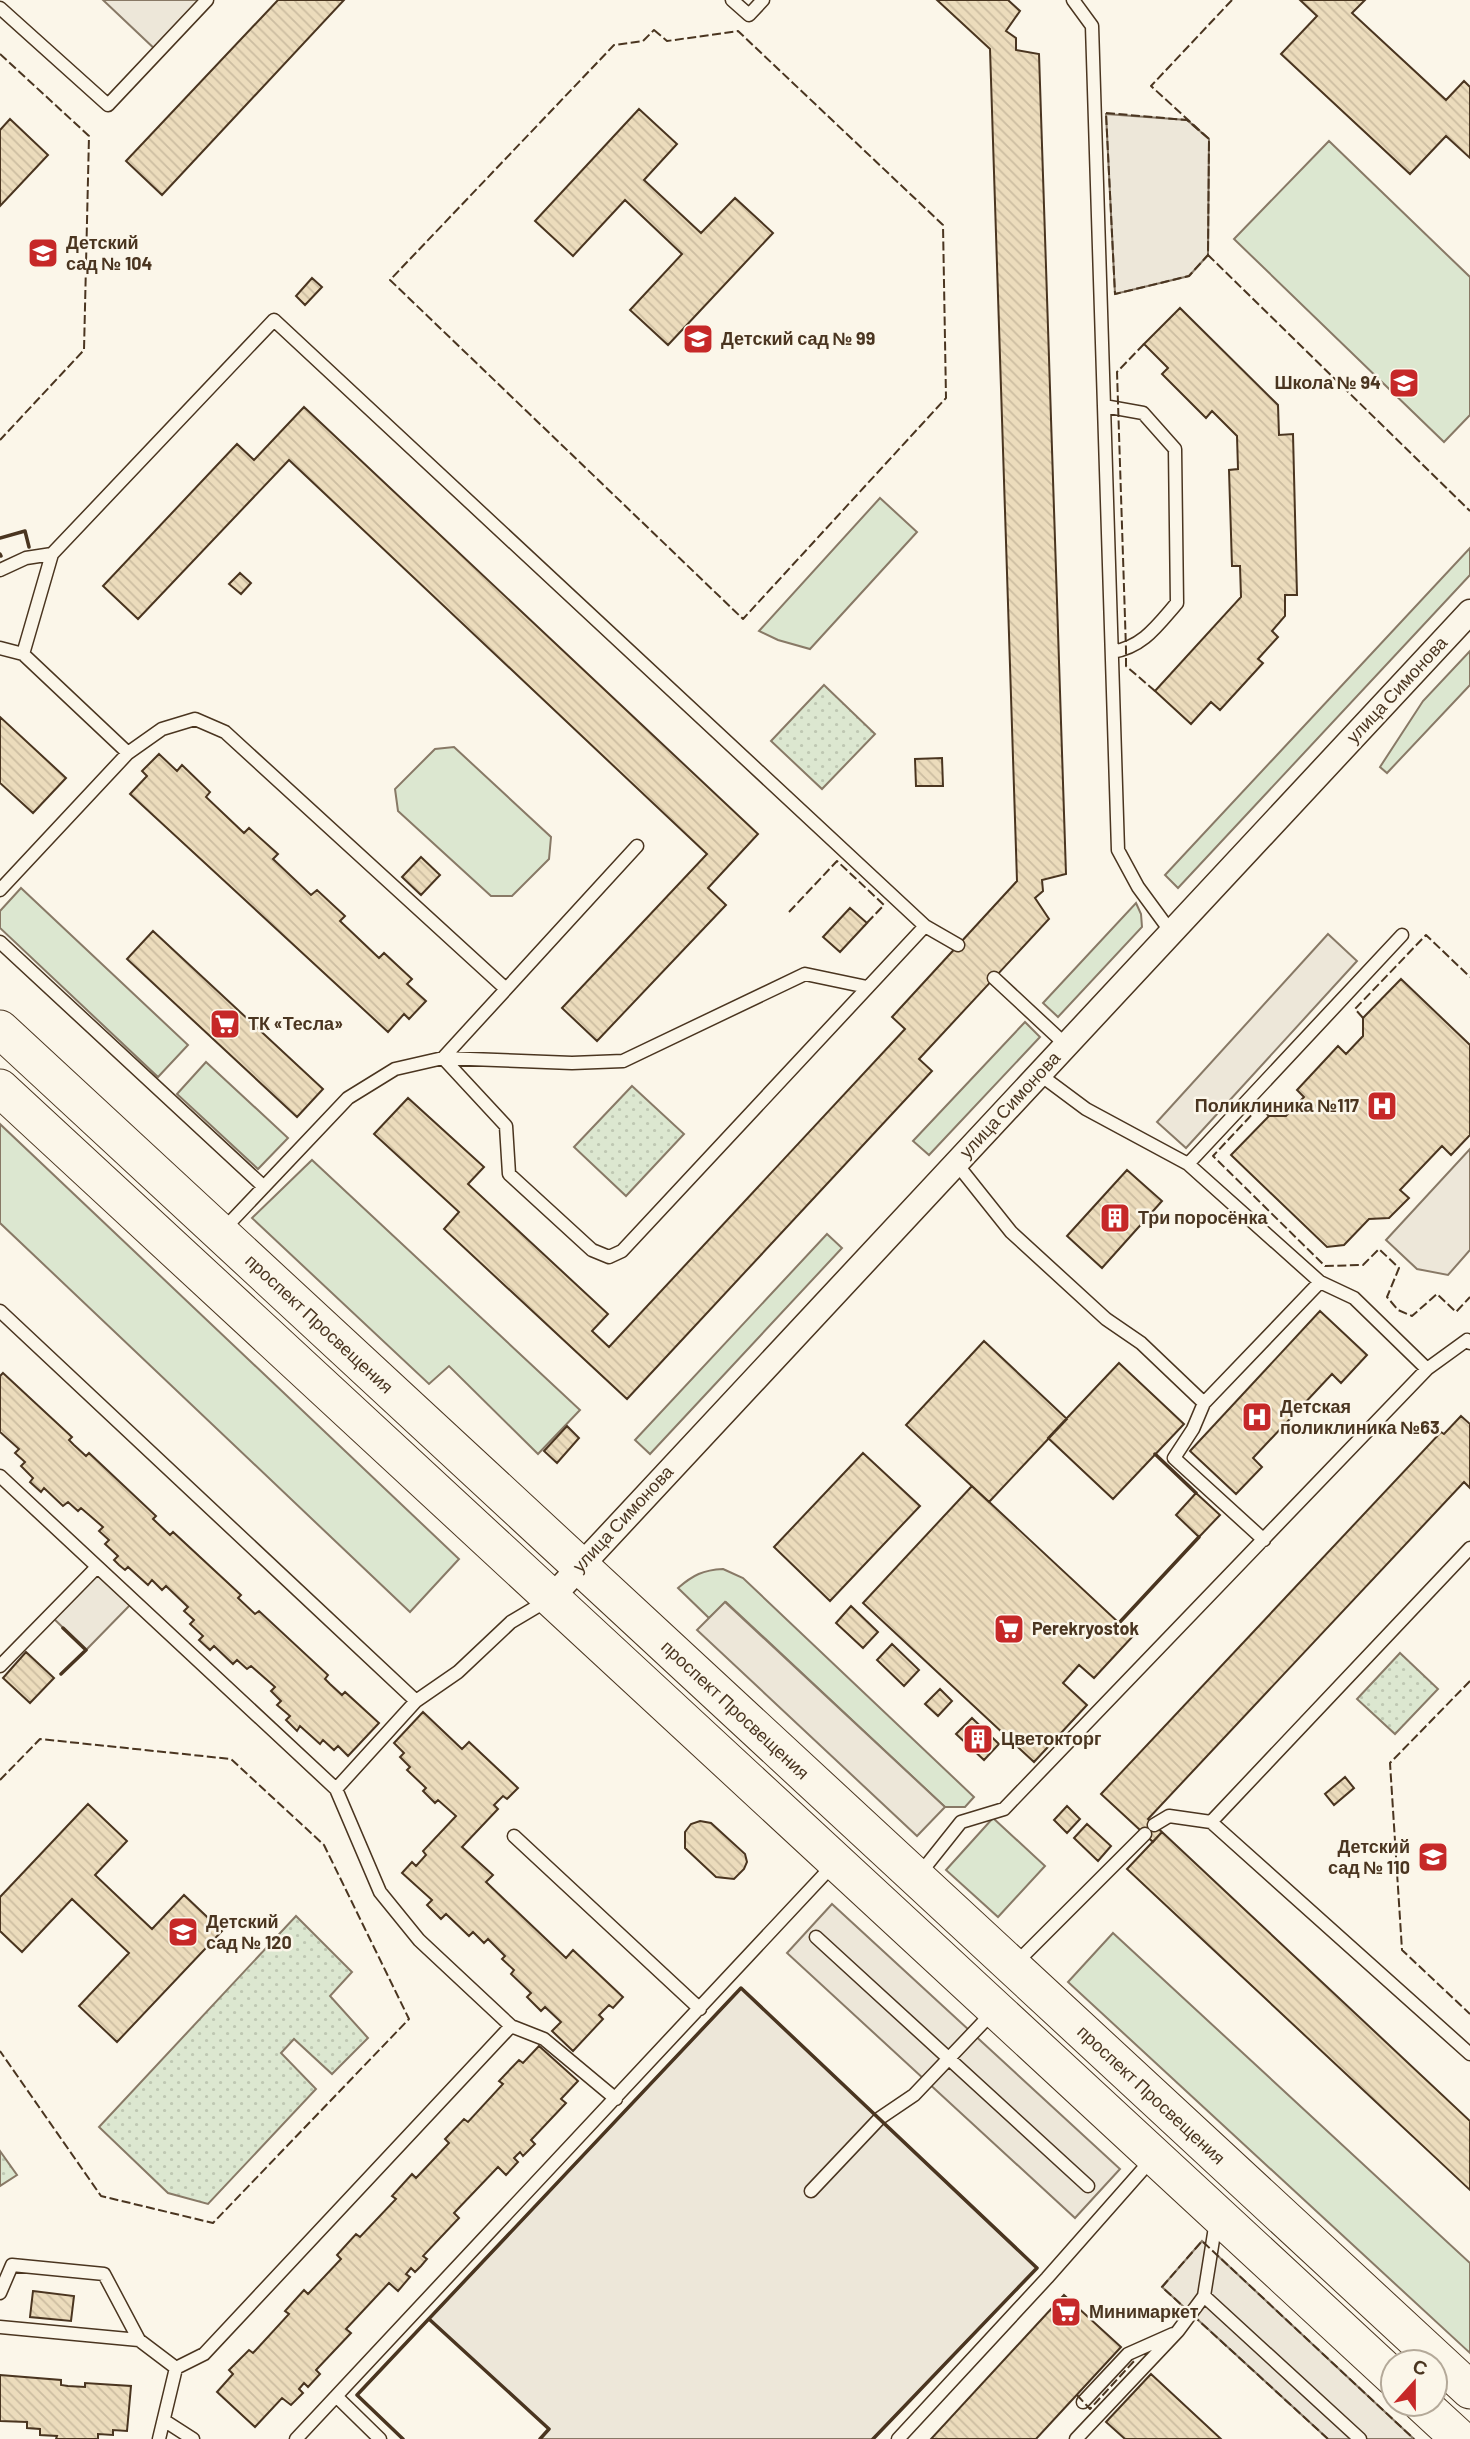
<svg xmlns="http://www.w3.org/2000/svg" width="1470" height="2439" font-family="Barlow,sans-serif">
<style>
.green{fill:#dce7d0;stroke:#887966;stroke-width:2}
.park{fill:url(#park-dots);stroke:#887966;stroke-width:2}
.parking{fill:#ede7d9;stroke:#887966;stroke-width:2}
.building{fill:url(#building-back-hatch);stroke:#4a3520;stroke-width:2}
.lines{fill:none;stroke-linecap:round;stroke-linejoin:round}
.lane-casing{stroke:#4a3520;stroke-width:15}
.street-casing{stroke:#4a3520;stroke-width:27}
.secondary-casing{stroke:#4a3520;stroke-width:39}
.lane{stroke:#fbf6e9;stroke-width:12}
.street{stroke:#fbf6e9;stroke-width:24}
.secondary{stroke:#fbf6e9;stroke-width:37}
.fence{stroke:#4a3520;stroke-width:2;stroke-dasharray:9 3.5;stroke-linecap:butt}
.wall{stroke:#4a3520;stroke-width:3.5}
.labels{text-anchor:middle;stroke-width:5;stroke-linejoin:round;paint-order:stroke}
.poi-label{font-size:18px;font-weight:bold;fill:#4a3520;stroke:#fbf6e9;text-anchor:start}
.street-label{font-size:18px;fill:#4a3520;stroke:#fbf6e9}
</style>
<defs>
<pattern id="park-dots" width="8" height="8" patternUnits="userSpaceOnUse" patternTransform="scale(1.75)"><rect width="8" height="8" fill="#dce7d0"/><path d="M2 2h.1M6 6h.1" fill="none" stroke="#bec7b2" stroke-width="1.8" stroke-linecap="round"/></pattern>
<pattern id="building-back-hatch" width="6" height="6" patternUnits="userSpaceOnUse" patternTransform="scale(1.75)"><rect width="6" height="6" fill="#ecdcbc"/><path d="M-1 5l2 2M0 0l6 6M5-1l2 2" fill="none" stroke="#ccbda1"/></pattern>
</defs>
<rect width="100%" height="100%" fill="#fbf6e9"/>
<!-- green -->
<path class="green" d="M1329 141 1470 277V415L1444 442 1234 239Z
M880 498 917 532 810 649 778 640 759 631Z
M1470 548V575L1178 888 1165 875Z
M1470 651V685L1387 773 1380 767 1423 701Z
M454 747 551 837 549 859 512 896H491L398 811 395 789 435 749Z
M21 888 188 1045 158 1077 0 928V911Z
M1136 903 1141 914 1142 927 1058 1017 1043 1003Z
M1025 1022 1040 1037 929 1155 913 1141Z
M206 1062 288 1138 258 1169 177 1094Z
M0 1124 459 1559 410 1612 0 1223Z
M312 1160 580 1410 538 1454 449 1366 429 1384 252 1218Z
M827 1234 842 1248 650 1454 635 1440Z
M723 1569 743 1578 974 1797 965 1807H945L726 1602 709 1618 678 1588C693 1575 703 1570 723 1569Z
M993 1818 1045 1866 998 1917 946 1870Z
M1113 1933 1470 2263V2353L1068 1982Z"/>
<!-- park -->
<path class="park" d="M824 685 875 734 822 789 771 741Z
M632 1086 684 1134 626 1196 574 1147Z
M1400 1653 1438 1689 1395 1734 1357 1699Z
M296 1916 352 1972 330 1996 368 2038 332 2074 294 2039 281 2053 316 2089 208 2204 168 2193 99 2127Z
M0 2151 17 2175 0 2186Z"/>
<!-- parking -->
<path class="parking" d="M103 0H207L158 52Z
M1106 114 1187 120 1209 139 1208 255 1189 276 1115 294Z
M1328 934 1357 961 1186 1148 1157 1122Z
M1470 1149V1250L1448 1275 1417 1269 1386 1240Z
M97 1567 133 1602 86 1650 50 1615Z
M725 1602 945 1807 917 1836 697 1630Z
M832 1904 1120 2169 1075 2218 787 1953Z
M741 1988 1037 2268 873 2439H540L549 2429 429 2319Z
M1202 2241 1414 2439H1328L1162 2287Z"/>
<!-- building -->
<path class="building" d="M278 0H344L162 195 126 161Z
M937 0H1008L1020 11 1006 31 1016 38V50L1039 54 1066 874 1042 880 1043 891 1035 898 1049 919 919 1059 932 1071 627 1399 444 1229 459 1212 374 1134 408 1098 484 1167 468 1184 608 1314 592 1331 609 1347 905 1029 892 1017 1017 881 990 49Z
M1300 0H1365L1352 13 1446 100 1464 81 1470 87V158L1446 136 1410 174 1281 54 1317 16Z
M639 109 677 144 644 180 701 233 735 198 773 233 668 345 630 310 682 254 625 200 573 256 535 221Z
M10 119 48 155 0 206V130Z
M312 278 322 287 305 305 296 296Z
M1180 308 1278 405 1279 435 1293 434 1297 595H1285V616L1272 631 1278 637 1258 659 1263 663 1220 710 1211 702 1191 724 1155 691 1241 597 1240 566H1232L1229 470 1238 469 1237 436 1212 411 1206 418 1162 374 1168 368 1144 344Z
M304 407 758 834 708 888 726 905 597 1041 562 1008 707 854 289 460 138 619 103 586 237 444 254 460Z
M240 573 251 583 241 594 229 584Z
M0 717 66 778 33 813 0 783Z
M159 754 177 771 182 765 210 792 206 797 244 833 249 828 278 854 273 859 311 895 317 890 345 916 340 921 379 958 384 953 412 979 407 984 426 1001 409 1019 404 1014 388 1032 130 794 147 776 142 771Z
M942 758 943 786H916L915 759Z
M421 857 440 875 421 895 402 877Z
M850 908 867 923 840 952 823 937Z
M153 931 323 1089 297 1117 127 959Z
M1401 979 1470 1045V1135L1451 1155 1442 1146 1400 1190 1409 1198 1389 1218 1369 1219 1344 1245 1327 1247 1231 1155 1269 1116H1286L1304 1097 1297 1090 1338 1046 1346 1054 1363 1036V1018Z
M1127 1170 1162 1201 1102 1268 1067 1236Z
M1320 1311 1367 1355 1341 1383 1332 1374 1253 1458 1262 1467 1236 1494 1190 1451Z
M984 1341 1067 1419 989 1502 906 1425Z
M1119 1363 1184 1424 1113 1499 1048 1438Z
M3 1373 72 1437 69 1440 74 1445 86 1456 89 1453 156 1516 153 1519 170 1535 173 1532 241 1595 238 1598 255 1614 259 1611 328 1675 325 1679 330 1684 342 1695 345 1692 379 1723 348 1756 338 1746 334 1750 323 1740 320 1744 300 1726 297 1731 286 1720 290 1716 277 1705 281 1701 271 1691 275 1687 251 1666 247 1669 237 1660 233 1664 214 1646 210 1650 199 1640 203 1636 190 1624 194 1620 184 1611 188 1607 166 1586 162 1590 152 1580 148 1585 128 1567 125 1570 119 1565 114 1560 118 1556 105 1544 109 1540 99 1531 103 1527 81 1508 78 1511 68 1502 63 1506 44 1488 41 1492 30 1482 33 1478 21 1466 25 1462 15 1453 19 1449 0 1432V1376Z
M1461 1416 1470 1424V1488L1464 1482 1148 1819 1162 1832 1153 1842 1101 1794 1441 1432 1444 1434Z
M567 1426 579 1438 557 1463 544 1451Z
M863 1453 920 1506 830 1601 774 1547Z
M972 1486 1133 1636 1094 1678 1079 1665 1063 1683 1087 1705 1034 1762 863 1603Z
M1196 1493 1220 1515 1199 1537 1176 1515Z
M851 1606 878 1632 863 1648 836 1623Z
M892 1644 919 1670 904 1686 877 1660Z
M26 1652 54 1678 30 1703 3 1678Z
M940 1689 952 1701 938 1716 925 1704Z
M423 1712 462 1749 469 1742 518 1788 507 1799 503 1796 494 1805 498 1809 462 1847 493 1875 486 1882 566 1958 573 1950 623 1997 613 2008 609 2005 599 2015 603 2019 573 2051 552 2031 561 2022 545 2007 541 2011 527 1997 531 1993 511 1974 514 1970 502 1959 505 1956 488 1939 484 1943 473 1932 469 1936 446 1914 441 1919 427 1905 432 1900 402 1873 412 1862 416 1866 426 1855 423 1851 456 1816 438 1800 435 1803 423 1791 426 1788 407 1770 410 1767 400 1757 404 1753 394 1743Z
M972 1718 999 1744 984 1760 956 1734Z
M1345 1777 1354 1788 1334 1805 1325 1794Z
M88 1804 127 1841 95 1875 152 1929 184 1895 222 1931 117 2042 79 2006 129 1953 72 1899 22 1952 0 1931V1897Z
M1067 1806 1080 1819 1067 1833 1054 1820Z
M700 1821 711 1823 745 1854 747 1862 744 1869 734 1879 716 1877 685 1848V1832L691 1824Z
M1087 1824 1111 1846 1098 1861 1074 1838Z
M1162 1832 1470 2121V2190L1127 1869Z
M539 2046 578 2081 561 2099 566 2103 531 2140 535 2144 523 2156 520 2152 514 2158 518 2162 506 2175 498 2167 454 2213 459 2218 423 2256 427 2259 421 2266 415 2272 411 2268 406 2274 410 2277 398 2291 389 2283 346 2329 351 2333 316 2370 320 2374 308 2387 304 2383 299 2389 303 2393 291 2405 282 2398 255 2427 217 2392 233 2374 229 2370 249 2350 253 2353 289 2314 285 2311 304 2290 308 2294 341 2259 337 2255 356 2234 360 2237 396 2199 392 2196 412 2174 416 2178 449 2143 445 2139 464 2119 468 2122 503 2084 499 2081 519 2060 523 2063Z
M33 2291 74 2296 71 2321 30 2317Z
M1064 2295 1121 2347 1036 2439H931Z
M1151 2374 1221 2439H1125L1106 2422Z
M0 2375 61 2380V2385L68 2386 85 2387V2383L131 2386 127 2431 113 2430V2435L98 2434V2439H56L57 2436 40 2435V2429L27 2428V2422L0 2421Z"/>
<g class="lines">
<!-- lane casing -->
<g class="lane-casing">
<path id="lane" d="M732 0 749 15 763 0
M1073 0 1092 26 1118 850 1138 887 1171 932
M0 8 108 105 207 0
M1104 406 1143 413 1175 449 1177 603C1157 626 1143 647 1112 652
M0 570 26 558 52 554
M0 648 23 654 128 753 0 890
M23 654 52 554 274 320 925 926 622 1251 609 1257 592 1250 509 1174 506 1126 443 1058 395 1069 348 1098 223 1230
M128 753 162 729 195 719 225 732 506 989
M925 926 958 945
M0 942 264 1187
M994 978 1066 1045
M443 1058 572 1063 623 1061 805 974 867 987
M443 1058 637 846
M1039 1074 1086 1109 1188 1164 1320 1282 1354 1298 1427 1369 1467 1340 1470 1343
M956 1163 1011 1232 1106 1319 1141 1343 1204 1403
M1188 1164 1402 935
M0 1311 416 1701
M0 1476 336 1789 380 1892 419 1940 511 2026 544 2039 616 2099
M1264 1540 1174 1458 1193 1429 1204 1403 1320 1282
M0 1666 97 1567
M336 1789 416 1701 458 1672 511 1622 548 1600
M1211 1822 1470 1548
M1154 1825 1169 1816 1211 1822 1470 2054
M514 1836 700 2009
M918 1876 961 1822 1004 1809 1427 1369
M816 1937 1088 2186
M1014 1965 1145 1834
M811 2191 880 2118 914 2095 993 2012
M1216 2221 1204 2296 1360 2439
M0 2293 12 2265 104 2274 139 2340
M0 2327 139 2340 176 2368
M176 2368 204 2354 511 2026
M337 2397 380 2439
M1083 2402 1128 2354 1173 2334
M165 2421 193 2439
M159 2439 176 2368
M296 2439 833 1865
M898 2439 1047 2278 1152 2159
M1076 2439 1178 2331 1204 2296"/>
</g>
<!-- street casing -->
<g class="street-casing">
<path id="street" d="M551 1598 1470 612"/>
</g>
<!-- secondary casing -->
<g class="secondary-casing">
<path id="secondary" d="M0 1029 1470 2390
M0 1088 1393 2377
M1422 2404 1460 2439"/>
</g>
<!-- lane -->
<use href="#lane" class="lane"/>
<!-- street -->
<use href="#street" class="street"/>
<!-- secondary -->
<use href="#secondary" class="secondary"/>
<!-- fence -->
<path class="fence" d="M1232 0 1151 86 1209 139 1208 255 1470 511
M654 30 667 41 738 31 943 225 946 398 743 619 390 280 614 45 643 41Z
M0 54 89 136 84 350 0 440
M1106 113 1187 120 1209 139 1208 255 1189 276 1115 294Z
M1144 344 1117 372 1126 649V666L1155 691
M789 912 837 861 884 905 864 926
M1363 1018 1355 1009 1426 935 1470 977
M1269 1116 1259 1107 1213 1156 1325 1266 1363 1265 1379 1249 1399 1268 1387 1297 1398 1310 1412 1316 1437 1294 1456 1312 1470 1297
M1470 1681 1390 1763 1402 1950 1470 2014
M0 1780 40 1739 231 1759 324 1845 409 2019 213 2223 101 2196 0 2051
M1077 2395 1090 2409 1135 2360
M1328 2439 1162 2287 1202 2241 1414 2439"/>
<!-- wall -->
<path class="wall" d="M0 538 25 531 29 547
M0 554 1 556
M1155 1454 1196 1493
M1119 1623 1199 1537
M61 1674 86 1650 63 1628
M429 2319 549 2429 540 2439
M403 2439 357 2395 741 1988 1037 2268 873 2439"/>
</g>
<!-- icons -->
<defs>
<g id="school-square" transform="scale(1.575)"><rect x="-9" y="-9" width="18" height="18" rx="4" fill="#c62828" stroke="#fbf6e9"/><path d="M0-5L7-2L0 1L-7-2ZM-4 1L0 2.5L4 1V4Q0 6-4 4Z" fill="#fff"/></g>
<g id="supermarket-square" transform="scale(1.575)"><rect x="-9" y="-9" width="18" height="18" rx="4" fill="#c62828" stroke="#fbf6e9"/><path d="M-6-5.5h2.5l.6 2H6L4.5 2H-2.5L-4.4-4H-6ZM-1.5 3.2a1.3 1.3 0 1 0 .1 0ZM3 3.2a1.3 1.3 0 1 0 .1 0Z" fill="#fff"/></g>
<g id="hospital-square" transform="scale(1.575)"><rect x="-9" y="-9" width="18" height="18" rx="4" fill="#c62828" stroke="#fbf6e9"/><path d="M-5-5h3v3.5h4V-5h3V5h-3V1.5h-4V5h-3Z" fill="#fff"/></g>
<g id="building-square" transform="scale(1.575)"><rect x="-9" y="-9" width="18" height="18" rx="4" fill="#c62828" stroke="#fbf6e9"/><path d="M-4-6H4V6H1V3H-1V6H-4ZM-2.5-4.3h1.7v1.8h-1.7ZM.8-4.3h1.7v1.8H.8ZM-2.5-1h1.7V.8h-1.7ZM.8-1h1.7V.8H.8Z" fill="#fff"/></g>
</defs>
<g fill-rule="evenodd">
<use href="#school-square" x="43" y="253"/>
<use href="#school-square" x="698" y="339"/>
<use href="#school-square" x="1404" y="383"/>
<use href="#supermarket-square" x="225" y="1024"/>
<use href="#hospital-square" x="1382" y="1106"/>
<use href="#building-square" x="1115" y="1218"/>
<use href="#hospital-square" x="1257" y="1417"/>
<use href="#supermarket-square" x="1009" y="1629"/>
<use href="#building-square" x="978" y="1739"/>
<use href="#school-square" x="1433" y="1857"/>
<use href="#school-square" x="183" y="1932"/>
<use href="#supermarket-square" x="1066" y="2312"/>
</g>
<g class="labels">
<!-- poi labels -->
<g class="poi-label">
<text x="66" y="249">Детский<tspan x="66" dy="21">сад № 104</tspan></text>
<text x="721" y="345">Детский сад № 99</text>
<text x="1381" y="389" text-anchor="end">Школа № 94</text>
<text x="248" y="1030">ТК «Тесла»</text>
<text x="1359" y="1112" text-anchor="end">Поликлиника №117</text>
<text x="1138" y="1224">Три поросёнка</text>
<text x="1280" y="1413">Детская<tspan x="1280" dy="21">поликлиника №63</tspan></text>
<text x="1032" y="1635">Perekryostok</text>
<text x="1001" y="1745">Цветокторг</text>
<text x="1410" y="1853" text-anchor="end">Детский<tspan x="1410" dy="21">сад № 110</tspan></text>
<text x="206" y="1928">Детский<tspan x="206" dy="21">сад № 120</tspan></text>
<text x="1089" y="2318">Минимаркет</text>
</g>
<!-- street labels -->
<g class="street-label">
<text transform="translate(1397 690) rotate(-47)" y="6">улица Симонова</text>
<text transform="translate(1010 1105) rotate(-47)" y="6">улица Симонова</text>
<text transform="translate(319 1324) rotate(43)" y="6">проспект Просвещения</text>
<text transform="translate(623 1519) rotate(-47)" y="6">улица Симонова</text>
<text transform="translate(735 1710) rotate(43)" y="6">проспект Просвещения</text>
<text transform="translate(1151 2095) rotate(43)" y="6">проспект Просвещения</text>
</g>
</g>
<!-- north arrow -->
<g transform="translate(1414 2383) rotate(21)"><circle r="33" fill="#fbf6e9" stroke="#b4a999" stroke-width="2"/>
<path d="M0-5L12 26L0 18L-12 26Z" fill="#c62828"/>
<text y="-10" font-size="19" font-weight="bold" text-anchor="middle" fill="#4a3520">С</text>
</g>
</svg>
